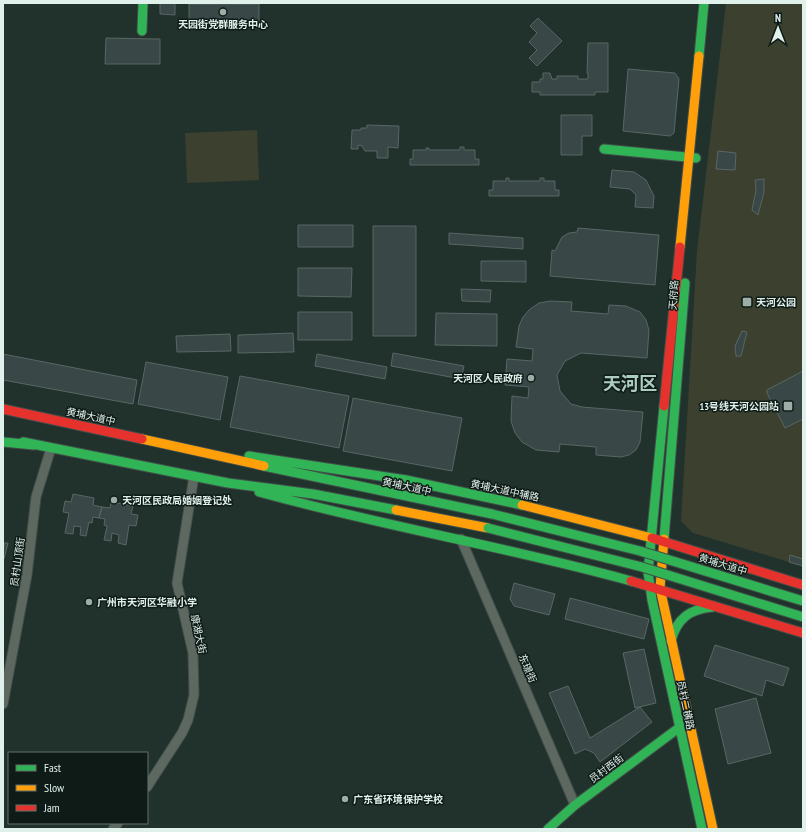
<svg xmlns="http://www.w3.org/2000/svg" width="806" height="832" font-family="'PT Sans Narrow','Noto Sans SC',sans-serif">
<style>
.green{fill:#3c402f}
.building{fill:#394847;stroke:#596664}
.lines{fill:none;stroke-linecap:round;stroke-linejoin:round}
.street-casing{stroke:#414e4a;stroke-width:11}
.fast-casing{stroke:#414e4a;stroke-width:11}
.slow-casing{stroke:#414e4a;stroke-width:11}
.jam-casing{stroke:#414e4a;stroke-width:11}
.street{stroke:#5d6860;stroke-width:9}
.fast{stroke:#30b455;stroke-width:9}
.slow{stroke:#ff9f0a;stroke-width:9}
.jam{stroke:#e5322d;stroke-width:9}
.fast-bridge-casing{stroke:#414e4a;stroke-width:11;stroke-linecap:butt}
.fast-bridge{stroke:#30b455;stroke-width:9}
.poi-dot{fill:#9dada8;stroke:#0f1b17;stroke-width:1.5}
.labels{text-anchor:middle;stroke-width:3;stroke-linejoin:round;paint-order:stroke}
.poi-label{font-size:10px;font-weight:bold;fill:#e0f0ea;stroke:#0f1b17;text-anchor:start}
.street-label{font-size:10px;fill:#e0f0ea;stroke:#0f1b17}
.town-label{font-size:18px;font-weight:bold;fill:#acccc0;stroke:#0f1b17}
</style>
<rect width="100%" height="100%" fill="#21312c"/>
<!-- green -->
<path class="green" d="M726 3H803V559L790 556 789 562 693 533 681 521 697 251Z
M257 130 259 180 187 183 185 133Z"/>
<!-- building -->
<path class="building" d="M160 3H175V15L160 14Z
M189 4H259V23L189 22Z
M538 18 562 41 537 66 529 58 537 50 529 42 537 33 530 26Z
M106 38 160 39V64H105Z
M588 43H608V92H595V95H540V92H532V82H540V79H543V73H550L552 79H557V76H578V79H588V73H587Z
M628 69 675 73 679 79 674 133 670 136 623 131Z
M561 115H592V136H582V155H561Z
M367 125 399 126 398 148 388 147V158H377V151H365L362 146 358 145V149H351L352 130H361V128H367Z
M460 147H464V150H475V159H479V165H410V159H413V150H426V148H429V150H460Z
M718 151 736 153 735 170 716 169Z
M612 170 634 172 646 180 654 196 653 208 635 207 636 195 630 189 610 187Z
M506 178H509V181H540V178H544V181H555V190H559V196H489V190H493V181H506Z
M764 179V192L758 215 752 210 756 190 755 180Z
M298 225H353V247H298Z
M373 226H416V336H373Z
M578 228 659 235 655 285 550 276 552 250 555 251 562 237 569 233 577 232Z
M449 233 523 238V249L449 244Z
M481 261H526V282L481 281Z
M298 268H352L351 297 298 296Z
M461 289 491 290 490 302 462 301Z
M550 301 572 302 571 311 608 314 609 305 626 306 640 312 646 320 649 330 647 358 581 353 565 361 557 375 560 391 571 404 582 407 643 412 640 442 636 450 629 455 621 457 596 455V447L560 444 559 452 536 450 522 442 515 433 511 421 512 396 528 398 529 387 505 385 507 359 532 361 533 349 516 347 519 326 523 317 530 309 539 303Z
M298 312H352V340H298Z
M436 313 497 314V346L435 345Z
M742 331 747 332 741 356H736L735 346Z
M293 333 294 352 238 353V335Z
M230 334 231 351 177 352 176 336Z
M393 353 464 366 461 379 391 366Z
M3 354 137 380 133 404 3 380Z
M317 354 387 367 385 379 315 366Z
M146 362 228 377 220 420 138 404Z
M803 371V419L785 428 767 393V390Z
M240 376 349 396 339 448 230 427Z
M353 398 462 418 452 471 343 451Z
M73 494 94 498 93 505 102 507 99 518 93 517 92 523 89 522 86 536 80 535 81 527 74 526 73 534 65 533 69 513 63 512 65 501 71 502Z
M111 502 133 506 131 514 138 515 136 526 129 525 126 545 118 543 119 535 112 533 111 541 104 540 107 526 104 525 105 519 99 518 102 507 110 508Z
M4 543H8L4 559H3Z
M790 555 803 559V566L789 562Z
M514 583 555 594 549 615 514 606 510 599Z
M570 598 649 619 644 639 565 619Z
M715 645 789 668 783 686 766 680 762 696 704 676Z
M644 649 656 703 635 708 623 653Z
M568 686 590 738 640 707 652 722 600 762 594 753 585 749 575 754 549 693Z
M756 698 771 753 728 764 715 709Z"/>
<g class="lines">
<!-- street casing -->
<g class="street-casing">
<path id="street" d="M461 539 575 805
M3 704 27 575 36 497 51 448
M147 787 182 733 188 720 194 695 193 653 177 583 194 476
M113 829 118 823"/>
</g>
<!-- fast casing -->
<g class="fast-casing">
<path id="fast" d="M142 31 143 3
M699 56 704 3
M604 149 696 158
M664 406 648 572 652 600 702 829
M3 442 34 445
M23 442 228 483 313 494 396 510
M249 456 406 480 522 505
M264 466 492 514
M259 492C382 526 508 547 631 581
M664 539 685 283
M671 641C677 618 690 609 713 607
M548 829 575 805 680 727"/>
</g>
<!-- slow casing -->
<g class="slow-casing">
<path id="slow" d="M680 247 699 56
M142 439 264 466
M522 505 652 538
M396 510 488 528
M664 539 660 588 713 829"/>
</g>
<!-- jam casing -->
<g class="jam-casing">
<path id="jam" d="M664 406 680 247
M3 409 142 439
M652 538 803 585
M631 581 803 633"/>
</g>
<!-- street -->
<use href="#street" class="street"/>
<!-- fast -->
<use href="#fast" class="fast"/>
<!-- slow -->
<use href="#slow" class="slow"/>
<!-- jam -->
<use href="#jam" class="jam"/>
<!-- fast-bridge casing -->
<g class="fast-bridge-casing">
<path id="fast-bridge" d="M492 514 640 551 803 601
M488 528 642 567 803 617"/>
</g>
<!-- fast-bridge -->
<use href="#fast-bridge" class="fast-bridge"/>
</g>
<!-- markers -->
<g class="poi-dot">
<circle cx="223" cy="12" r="4"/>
<rect x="742" y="297" width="10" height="10" rx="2"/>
<circle cx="531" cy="378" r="4"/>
<rect x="783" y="401" width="10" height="10" rx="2"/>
<circle cx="114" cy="500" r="4"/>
<circle cx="89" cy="602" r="4"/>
<circle cx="345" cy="799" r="4"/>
</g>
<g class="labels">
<!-- poi labels -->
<g class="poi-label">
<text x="223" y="28" text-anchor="middle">天园街党群服务中心</text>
<text x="756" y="306">天河公园</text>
<text x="523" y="382" text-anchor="end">天河区人民政府</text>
<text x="779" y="410" text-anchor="end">13号线天河公园站</text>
<text x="122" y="504">天河区民政局婚姻登记处</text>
<text x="97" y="606">广州市天河区华融小学</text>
<text x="353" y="803">广东省环境保护学校</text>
</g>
<!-- street labels -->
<g class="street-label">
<text transform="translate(673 295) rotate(-86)" y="4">天府路</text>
<text transform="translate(91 416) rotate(12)" y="4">黄埔大道中</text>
<text transform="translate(407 486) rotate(12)" y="4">黄埔大道中</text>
<text transform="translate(505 490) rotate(12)" y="4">黄埔大道中辅路</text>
<text transform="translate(17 562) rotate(-82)" y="4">员村山顶街</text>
<text transform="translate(723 564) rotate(17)" y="4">黄埔大道中</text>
<text transform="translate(199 634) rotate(78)" y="4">康湖大街</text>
<text transform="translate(528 668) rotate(67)" y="4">东璟街</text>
<text transform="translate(686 705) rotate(78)" y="4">员村二横路</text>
<text transform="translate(606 768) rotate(-37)" y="4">员村西街</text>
</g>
<!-- town labels -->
<g class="town-label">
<text x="630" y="390">天河区</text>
</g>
</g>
<!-- border -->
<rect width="806" height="832" fill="none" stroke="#e0f0ea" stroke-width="8"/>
<!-- legend -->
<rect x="8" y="752" width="140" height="72" fill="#0f1b17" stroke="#63706b"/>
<rect x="16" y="765" width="20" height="6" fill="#30b455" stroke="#63706b"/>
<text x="44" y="772" font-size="12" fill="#e0f0ea">Fast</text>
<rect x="16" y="785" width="20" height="6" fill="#ff9f0a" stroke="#63706b"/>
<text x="44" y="792" font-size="12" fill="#e0f0ea">Slow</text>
<rect x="16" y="805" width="20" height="6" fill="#e5322d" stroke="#63706b"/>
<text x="44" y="812" font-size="12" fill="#e0f0ea">Jam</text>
<!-- north arrow -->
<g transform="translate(778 28)" stroke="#0f1b17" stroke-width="3" paint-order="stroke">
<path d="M0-3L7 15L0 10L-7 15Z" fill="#e0f0ea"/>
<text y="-6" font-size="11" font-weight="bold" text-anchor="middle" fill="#e0f0ea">N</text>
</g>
</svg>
